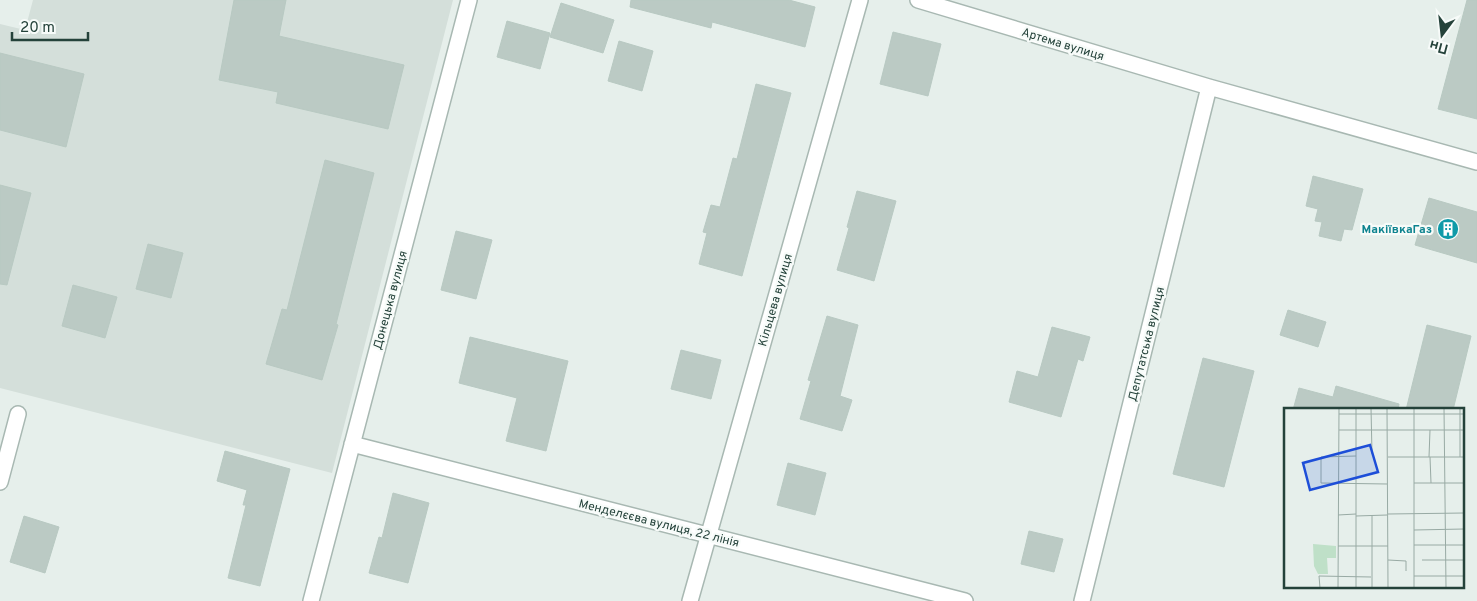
<svg xmlns="http://www.w3.org/2000/svg" width="1477" height="601" font-family="Overpass,sans-serif">
<style>
.built{fill:#d4dfda}
.building{fill:#bbcac4;stroke:#b8c9c2}
.lines{fill:none;stroke-linecap:round;stroke-linejoin:round}
.minor-casing{stroke:#a8b8b2;stroke-width:18}
.minor{stroke:#fff;stroke-width:15}
.labels{text-anchor:middle;stroke-width:4.5;stroke-linejoin:round;paint-order:stroke}
.street-label{font-size:12px;fill:#24423a;stroke:#f7fbf9}
.culture-label{font-size:12px;font-weight:bold;fill:#0d838f;stroke:#f7fbf9;text-anchor:end}
.inset-road{fill:none;stroke:#98aaa4;stroke-width:1}
.view{fill:#1d4ed8;fill-opacity:0.15;stroke:#1d4ed8;stroke-width:2.5}
.inset-edge{fill:none;stroke:#24423a;stroke-width:2.5}
</style>
<rect width="100%" height="100%" fill="#e6efeb"/>
<!-- built -->
<path class="built" d="M33 0H453L332 473 0 388V24L25 30Z"/>
<!-- building -->
<path class="building" d="M234 0H286L279 36 404 65 388 129 276 103 278 92 219 80Z
M631 0H789L815 7 805 47 712 22 711 28 630 7Z
M1467 0H1477V119L1438 109Z
M561 3 614 20 603 53 550 37Z
M507 21 550 33 540 69 497 57Z
M893 32 941 44 928 96 880 84Z
M619 41 653 51 642 91 608 81Z
M0 53 84 74 66 147 0 130Z
M756 84 791 93 742 276 699 264 707 233 703 232 711 205 720 207 733 158 737 159Z
M325 160 374 173 336 324 338 325 322 380 266 364 282 309 287 310Z
M1313 176 1363 189 1352 230 1344 229 1341 241 1319 236 1322 222 1315 221 1318 209 1306 206Z
M0 185 31 193 7 285 0 284Z
M857 191 896 201 874 281 837 270 849 228 847 227Z
M1429 198 1477 212V263L1415 245Z
M456 231 492 240 476 299 441 290Z
M148 244 183 253 171 298 136 289Z
M73 285 117 297 105 338 62 326Z
M1288 310 1326 322 1318 347 1280 335Z
M827 316 858 325 840 396 852 400 842 431 800 419 811 381 808 380Z
M1427 325 1471 336 1453 410H1406Z
M1052 327 1090 337 1083 361 1078 359 1061 417 1009 402 1017 371 1038 377Z
M470 337 568 361 546 451 506 441 517 398 459 383Z
M681 350 721 360 711 399 671 389Z
M1203 358 1254 371 1224 487 1173 474Z
M1336 386 1399 404 1398 410H1293L1299 388 1333 397Z
M225 451 290 469 260 586 228 578 246 505H243L247 490 217 481Z
M788 463 826 473 815 515 777 505Z
M393 493 429 503 408 583 369 573 379 537 382 538Z
M24 516 59 527 45 573 10 562Z
M1029 531 1063 539 1054 572 1021 564Z"/>
<g class="lines">
<!-- minor casing -->
<g class="minor-casing">
<path id="minor" d="M918 0 1209 87 1477 162
M352 444 965 601
M0 482 18 414
M311 601 469 0
M690 601 860 0
M1082 601 1209 87"/>
</g>
<!-- minor -->
<use href="#minor" class="minor"/>
</g>
<!-- icons -->
<defs>
<g id="building-disc" transform="scale(1.125)"><circle r="9.5" fill="#0f9aa8" stroke="#f7fbf9"/><path d="M-4-6H4V6H1V3H-1V6H-4ZM-2.5-4.3h1.7v1.8h-1.7ZM.8-4.3h1.7v1.8H.8ZM-2.5-1h1.7V.8h-1.7ZM.8-1h1.7V.8H.8Z" fill="#fff"/></g>
</defs>
<g fill-rule="evenodd">
<use href="#building-disc" x="1448" y="229"/>
</g>
<g class="labels">
<!-- street labels -->
<g class="street-label">
<text transform="translate(1063 44) rotate(17)" y="4">Артема вулиця</text>
<text transform="translate(390 300) rotate(-75)" y="4">Донецька вулиця</text>
<text transform="translate(775 300) rotate(-74)" y="4">Кільцева вулиця</text>
<text transform="translate(1146 344) rotate(-76)" y="4">Депутатська вулиця</text>
<text transform="translate(659 523) rotate(14)" y="4">Менделєєва вулиця, 22 лінія</text>
</g>
<!-- culture labels -->
<g class="culture-label">
<text x="1432" y="233">МакіївкаГаз</text>
</g>
</g>
<!-- overview -->
<g transform="translate(1284 408)">
<rect width="180" height="180" fill="#e6efeb"/>
<path d="M29 136 52 138V150H43L44 166H34L30 158Z" fill="#bfe0c8"/>
<path class="inset-road" d="M72 0V180M87 0 88 46M103 0 104 180M130 0V180M160 0 162 180M55 6H180M55 22H180M72 48 37 49V75L103 76M104 49H180M145 49 146 22M146 49 147 75M176 49V0M130 75H180M104 106 180 105M54 107 72 106M72 108 103 107M130 122 180 121M130 137H180M54 138H104M104 152 122 153V163M138 152H180M130 168H180M36 180 35 168 87 169M54 180 55 0M88 180V108"/>
<path class="view" d="M86 37 94 64 26 82 19 55Z"/>
<rect width="180" height="180" class="inset-edge"/>
</g>
<!-- north arrow -->
<g transform="translate(1442 35) rotate(195)" stroke="#f7fbf9" stroke-width="4" paint-order="stroke">
<path d="M0-4L9 19L0 12L-9 19Z" fill="#24423a"/>
<text y="-8" font-size="14" font-weight="bold" text-anchor="middle" fill="#24423a">Пн</text>
</g>
<!-- scale -->
<path d="M12 32v8h76v-8" fill="none" stroke="#24423a" stroke-width="2.5"/>
<text x="20" y="32" font-size="15" fill="#24423a" stroke="#f7fbf9" stroke-width="4" paint-order="stroke">20 m</text>
</svg>
